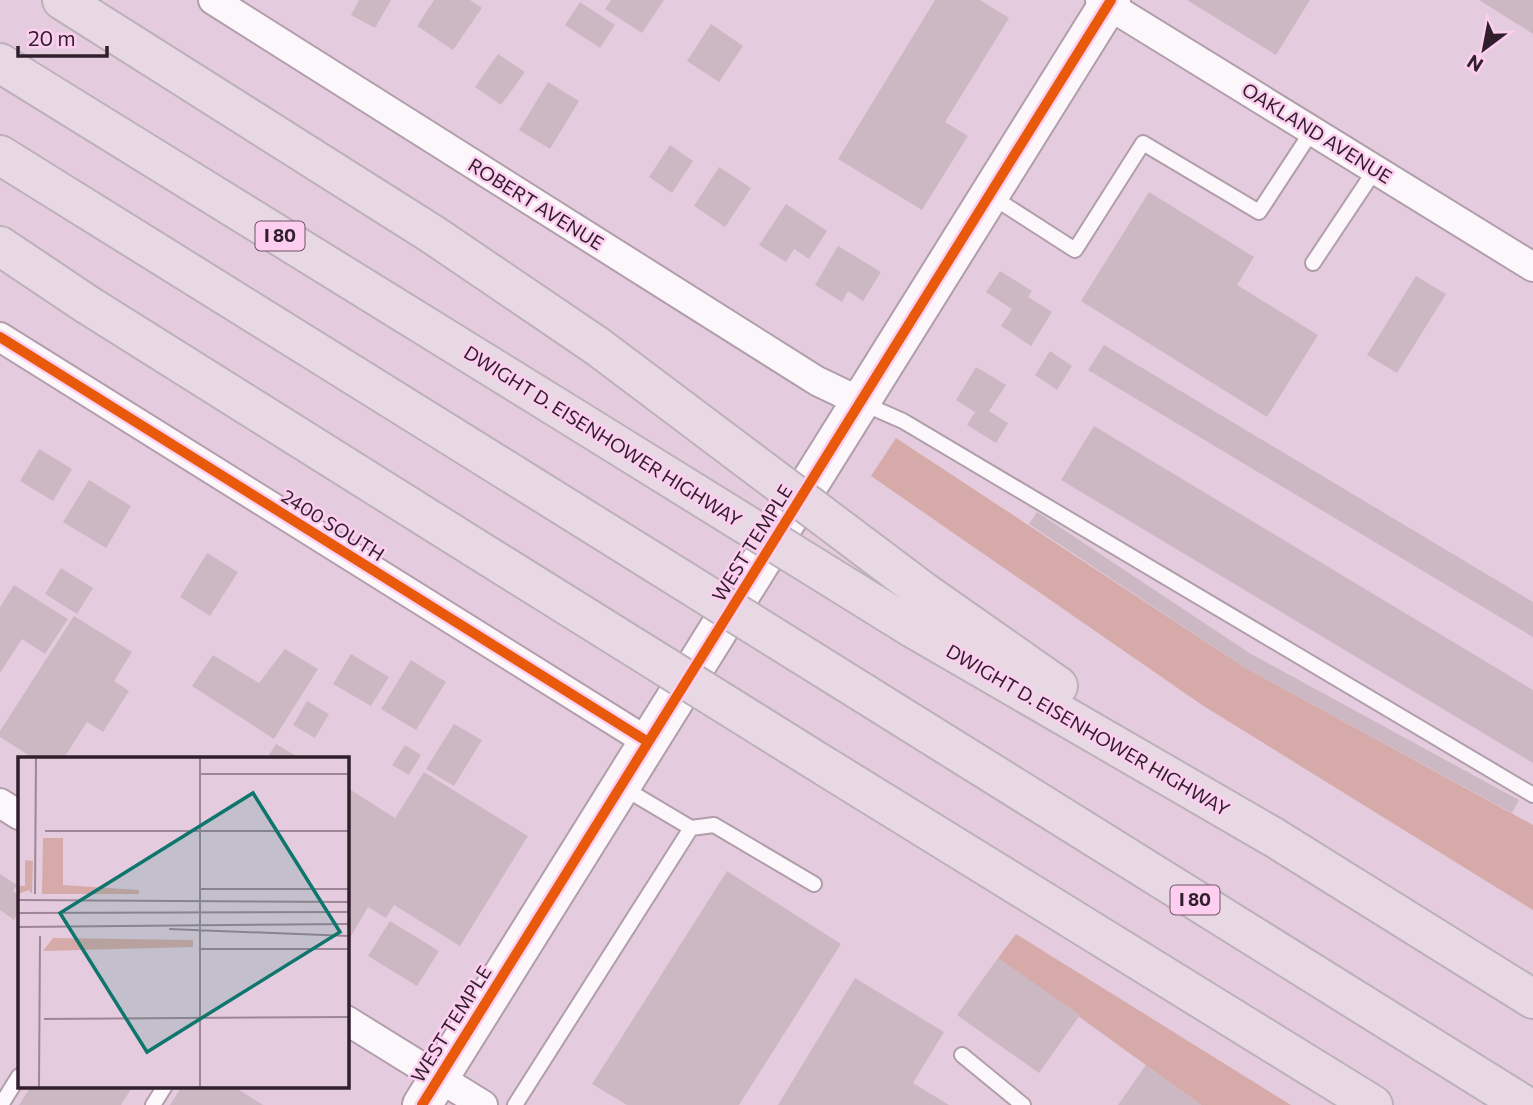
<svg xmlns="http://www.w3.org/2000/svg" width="1533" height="1105" font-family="Commissioner,sans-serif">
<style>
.green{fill:#d6aaa9}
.building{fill:#ccb8c3}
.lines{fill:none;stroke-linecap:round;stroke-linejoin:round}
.lane-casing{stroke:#b09eab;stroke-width:18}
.street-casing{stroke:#b09eab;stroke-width:32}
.secondary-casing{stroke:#b09eab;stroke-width:42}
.highway-casing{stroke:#bcb0b9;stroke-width:42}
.lane{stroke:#fbf7fa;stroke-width:14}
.street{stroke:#fbf7fa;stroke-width:28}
.secondary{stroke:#fbf7fa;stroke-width:38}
.highway{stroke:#e7d8e4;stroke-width:38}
.highway-bridge-casing{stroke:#bcb0b9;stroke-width:42;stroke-linecap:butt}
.highway-bridge{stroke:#e7d8e4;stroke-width:38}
.cycleway-casing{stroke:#fdcef0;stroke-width:15}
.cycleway{stroke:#e8590c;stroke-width:10}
.labels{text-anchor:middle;stroke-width:5;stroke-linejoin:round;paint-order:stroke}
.shield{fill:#fdcef0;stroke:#6e5466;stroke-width:2}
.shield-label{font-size:18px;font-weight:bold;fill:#301f2b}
.street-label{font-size:19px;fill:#301f2b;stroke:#fdcef0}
.inset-road{fill:none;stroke:#9c8796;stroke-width:2}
.view{fill:#0f766e;fill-opacity:0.15;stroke:#0f766e;stroke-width:3.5}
.inset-edge{fill:none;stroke:#301f2b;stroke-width:3.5}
</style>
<rect width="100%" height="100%" fill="#e4ccde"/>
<!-- green -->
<path class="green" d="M896 438 1244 667 1533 825V910L1202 705 871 476Z
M1016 934 1291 1105H1201L998 958Z"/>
<!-- building -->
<path class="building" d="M359 0H391L375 28 351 15Z
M434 0H470L482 8 453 50 417 26Z
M611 0H664L642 33 605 9Z
M935 0H980L1009 18 945 122 968 136 922 210 838 159Z
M1187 0H1310L1276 55Z
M1479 0H1533V34Z
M580 2 615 25 600 48 565 25Z
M711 24 743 46 719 82 687 61Z
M498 54 525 72 501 105 475 87Z
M548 82 579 101 550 149 519 130Z
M670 145 693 161 672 193 649 177Z
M719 167 751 188 725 227 694 206Z
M1149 192 1254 257 1237 285 1318 335 1267 417 1081 301Z
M786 204 827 231 809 259 794 249 786 262 759 245Z
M838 246 881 272 863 301 848 291 842 302 815 285Z
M1000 271 1032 291 1028 297 1052 312 1031 346 1001 326 1012 309 986 292Z
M1416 276 1446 294 1397 373 1367 355Z
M1104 345 1533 602V637L1088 370Z
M1050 351 1072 366 1057 390 1035 375Z
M976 367 1006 385 989 411 1008 423 996 443 967 425 975 412 956 400Z
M1094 426 1533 690V763L1061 480Z
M39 449 72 469 53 501 20 481Z
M89 480 131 506 106 548 63 522Z
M1037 512 1251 654 1519 800 1512 813 1244 667 1029 524Z
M207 553 238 572 210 616 180 597Z
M61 568 93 588 77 614 45 594Z
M14 585 68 619 45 654 22 639 0 673V607Z
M74 616 132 652 114 681 129 691 103 732 87 722 64 758H33L0 737V731Z
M285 649 318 669 274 739 192 686 213 655 259 683Z
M351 654 389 677 371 706 333 684Z
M411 660 446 682 416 730 381 709Z
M307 701 329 714 315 738 293 725Z
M454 724 482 740 454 786 426 769Z
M276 744 300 758H267Z
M405 745 421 755 409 775 392 765Z
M424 772 528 836 460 946 394 905 386 918 368 907 346 945V787L395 818Z
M727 871 841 944 739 1105H627L592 1084Z
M0 874 17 885 13 891 19 895V911L14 920 0 910Z
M390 921 439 951 417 986 368 956Z
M998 958 1080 1015 1039 1073 957 1015Z
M855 978 944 1032 913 1083 949 1105H778Z
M1146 1065 1201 1105H1118Z
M31 1086H133L121 1105H19Z
M182 1086H233L263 1105H170Z"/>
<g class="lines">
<!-- lane casing -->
<g class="lane-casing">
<path id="lane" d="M991 196 1075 250 1143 143 1259 212 1312 131
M1313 263 1375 170
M862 403 903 421 1533 795
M691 828 714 825 814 884
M962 1055 1023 1105
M1 1105 19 1076
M153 1105 165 1086
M515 1105 691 828 622 787"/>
</g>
<!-- street casing -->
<g class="street-casing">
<path id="street" d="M213 0 817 381 861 402
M1100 0 1533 267
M0 337 648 742
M0 803 19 815
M346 1020 483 1105"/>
</g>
<!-- secondary casing -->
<g class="secondary-casing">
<path id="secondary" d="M422 1105 1111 0"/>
</g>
<!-- highway casing -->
<g class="highway-casing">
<path id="highway" d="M62 0 432 234 597 346
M0 63 553 405
M0 155 514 475
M0 246 88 305 475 548
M924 592 1058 686
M911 627 1275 838 1533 999
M865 694 1524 1105
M826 767 1373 1105"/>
</g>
<!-- lane -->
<use href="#lane" class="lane"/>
<!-- street -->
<use href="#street" class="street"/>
<!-- secondary -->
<use href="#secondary" class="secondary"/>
<!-- highway -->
<use href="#highway" class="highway"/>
<!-- highway-bridge casing -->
<g class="highway-bridge-casing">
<path id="highway-bridge" d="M597 346 924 592
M553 405 911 627
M514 475 865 694
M475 548 826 767"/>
</g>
<!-- highway-bridge -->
<use href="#highway-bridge" class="highway-bridge"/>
<!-- cycleway casing -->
<g class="cycleway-casing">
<path id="cycleway" d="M0 337 648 742
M422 1105 1111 0"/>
</g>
<!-- cycleway -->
<use href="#cycleway" class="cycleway"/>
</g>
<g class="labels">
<!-- shield labels -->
<g class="shield">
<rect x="255.5" y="221.5" width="49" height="29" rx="5"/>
<rect x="1170.5" y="885.5" width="49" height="29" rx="5"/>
</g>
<g class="shield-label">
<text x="280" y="242">I 80</text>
<text x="1195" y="906">I 80</text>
</g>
<!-- street labels -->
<g class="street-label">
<text transform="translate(1317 133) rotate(32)" y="7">OAKLAND AVENUE</text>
<text transform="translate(536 204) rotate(32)" y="7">ROBERT AVENUE</text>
<text transform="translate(603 436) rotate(32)" y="7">DWIGHT D. EISENHOWER HIGHWAY</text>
<text transform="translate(333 525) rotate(32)" y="7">2400 SOUTH</text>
<text transform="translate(752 543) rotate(-58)" y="7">WEST TEMPLE</text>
<text transform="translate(1088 730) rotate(30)" y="7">DWIGHT D. EISENHOWER HIGHWAY</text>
<text transform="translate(451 1024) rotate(-58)" y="7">WEST TEMPLE</text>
</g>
</g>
<!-- overview -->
<g transform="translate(18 757)">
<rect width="331" height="331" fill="#e4ccde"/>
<path d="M25 81H45V128L121 133V137H24ZM7 103 15 104 14 137 11 133 0 137V129H7ZM35 181 175 183V190L25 194Z" fill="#d6aaa9"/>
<path class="inset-road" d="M182 0V330M182 17H331M27 74H331M182 132H331M17 137 18 0M0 143 331 145M0 156 331 155M0 170 331 167M151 172 331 179M182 192H331M26 262 331 260M21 330 22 179"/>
<path class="view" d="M235 36 322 175 129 295 42 156Z"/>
<rect width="331" height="331" class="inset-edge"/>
</g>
<!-- north arrow -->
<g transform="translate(1484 49) rotate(212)" stroke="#fdcef0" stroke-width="5" paint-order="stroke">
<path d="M0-5L12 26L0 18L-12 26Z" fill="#301f2b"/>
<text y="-10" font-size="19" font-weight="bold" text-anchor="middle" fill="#301f2b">N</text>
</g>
<!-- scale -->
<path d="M18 46v10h89v-10" fill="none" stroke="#301f2b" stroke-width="3.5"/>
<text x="28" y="46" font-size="21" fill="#301f2b" stroke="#fdcef0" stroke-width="5" paint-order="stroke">20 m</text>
</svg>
